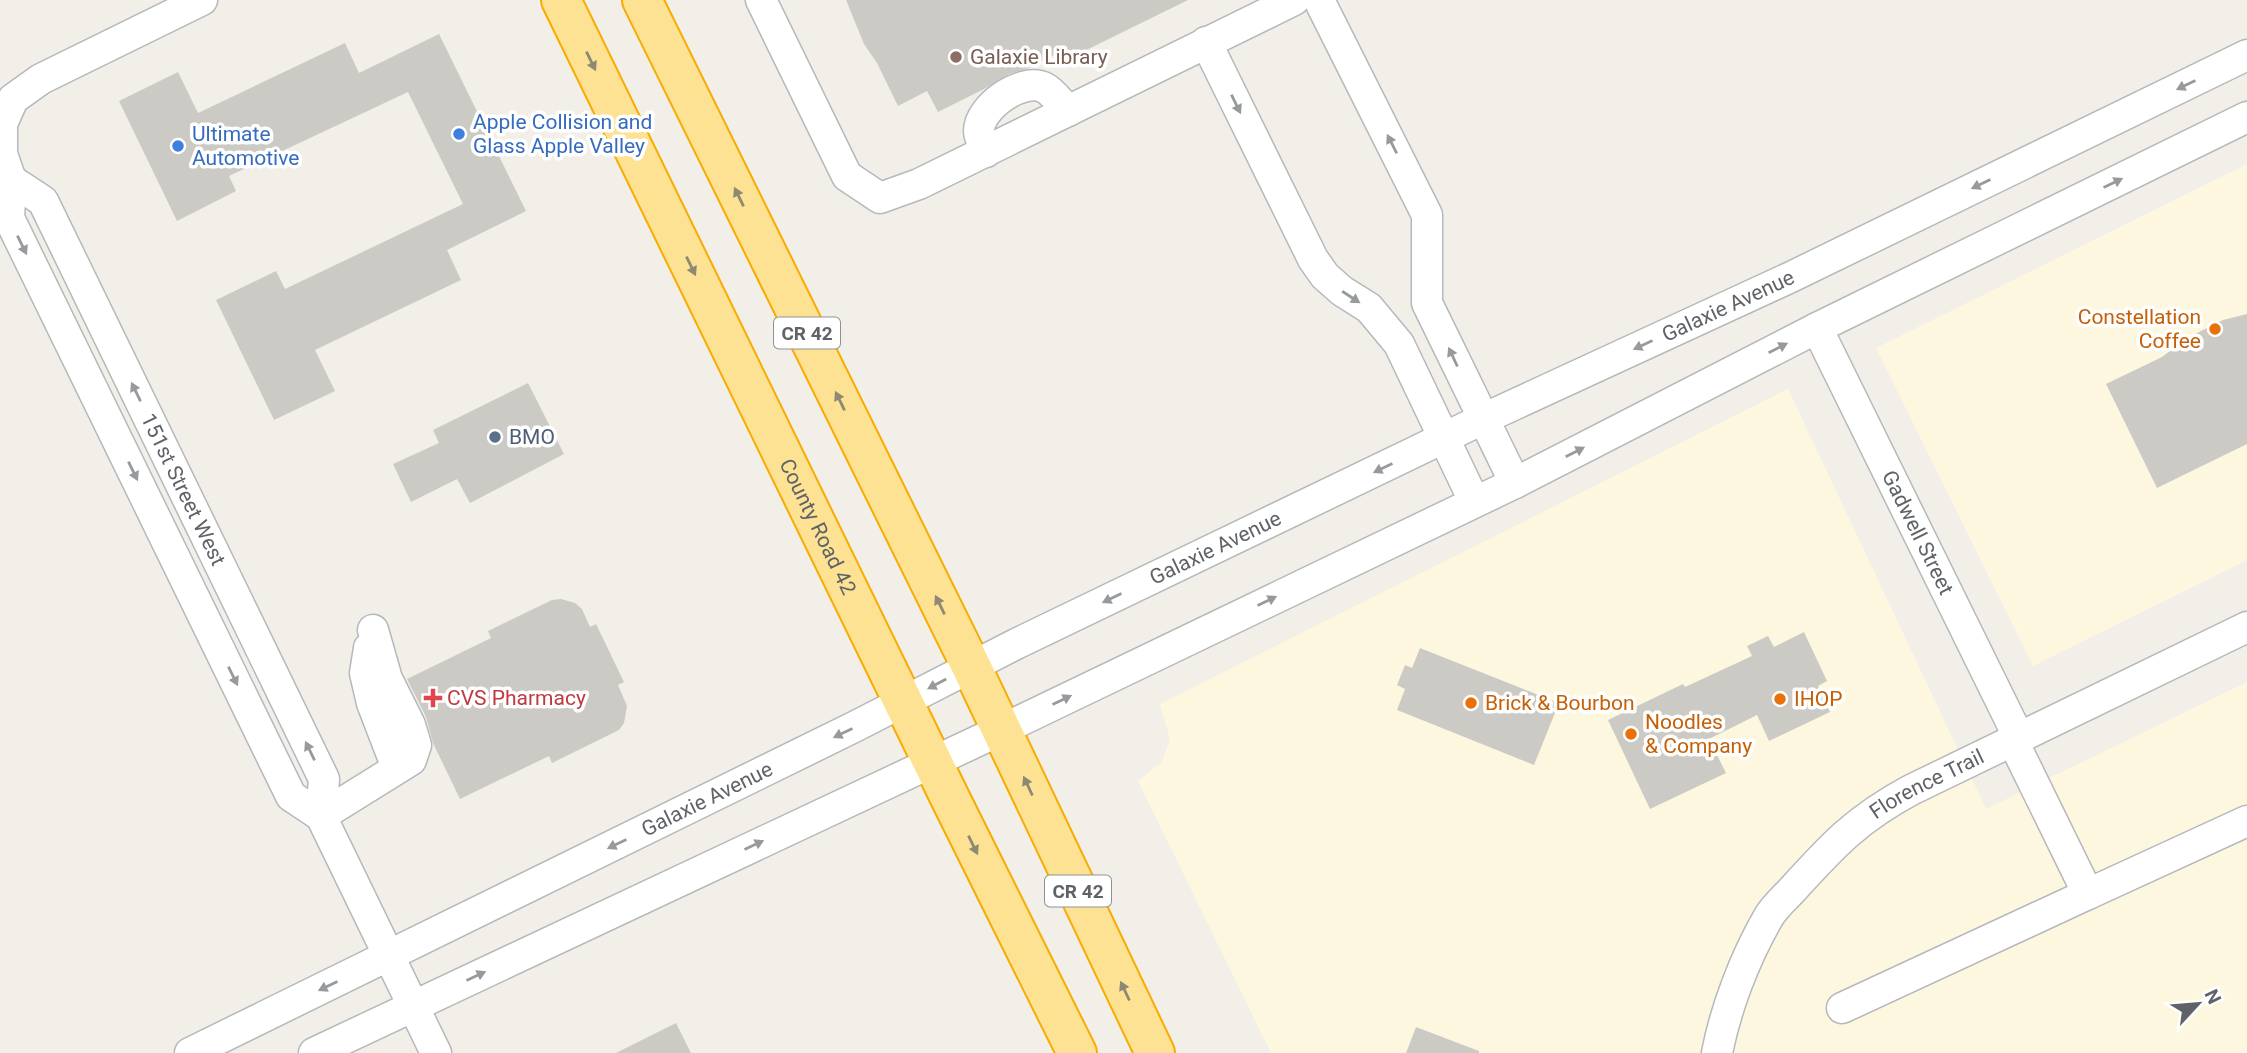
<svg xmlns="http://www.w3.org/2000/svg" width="2247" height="1053" font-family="Roboto,sans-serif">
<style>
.commercial{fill:#fef7e0}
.building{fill:#cccac5}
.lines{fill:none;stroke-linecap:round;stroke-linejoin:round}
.minor-casing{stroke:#b5b8bc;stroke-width:33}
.highway-casing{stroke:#f9ab00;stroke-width:42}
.minor{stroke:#fff;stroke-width:30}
.highway{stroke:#fde293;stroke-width:38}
.oneway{fill:#8e8975}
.oneway2{fill:#979a9d}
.education-dot{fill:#8d6e63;stroke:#fff;stroke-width:2.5}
.shop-dot{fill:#3f7fe0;stroke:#fff;stroke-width:2.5}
.food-dot{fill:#e8710a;stroke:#fff;stroke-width:2.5}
.service-dot{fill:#5c6f8a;stroke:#fff;stroke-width:2.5}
.health-dot{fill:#e0444e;stroke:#fff;stroke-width:2.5}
.labels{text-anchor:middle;stroke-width:7;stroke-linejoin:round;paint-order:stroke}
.shield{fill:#fff;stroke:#8f9295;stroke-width:2}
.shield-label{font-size:19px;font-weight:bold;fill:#5f6368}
.education-label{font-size:21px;fill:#785e54;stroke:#fff;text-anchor:start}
.shop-label{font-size:21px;fill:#366cbe;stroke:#fff;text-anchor:start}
.street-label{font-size:21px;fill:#5f6368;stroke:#fff}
.food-label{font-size:21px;fill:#c56008;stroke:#fff;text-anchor:start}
.service-label{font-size:21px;fill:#4e5e75;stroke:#fff;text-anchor:start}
.health-label{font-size:21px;fill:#be3a42;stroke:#fff;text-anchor:start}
</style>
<rect width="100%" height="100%" fill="#f1efe8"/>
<!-- commercial -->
<path class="commercial" d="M2247 164V560L2033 666 1876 348Z
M1788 389 1986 809 2247 682V1053H1271L1138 781 1162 762 1170 739 1160 704Z"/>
<!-- building -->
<path class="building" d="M846 0H1188L1062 62 1058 53 1026 69 1009 74 984 89 938 112 927 91 898 106 877 63 864 44Z
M439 34 526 211 447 250 461 280 315 350 335 391 274 420 216 300 276 271 285 289 463 204 408 92 229 176 236 191 177 221 119 101 178 72 198 113 345 43 359 73Z
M2247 314V444L2157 488 2106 384 2162 357 2187 338 2223 320Z
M528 383 564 454 470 503 457 479 411 502 393 464 439 443 433 430Z
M561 599 575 603 582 609 590 627 596 624 624 682 618 685 627 706 624 723 619 730 552 763 549 756 460 799 433 743 426 717 407 679 491 638 488 631 552 600Z
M1804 632 1827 681 1818 686 1830 712 1769 741 1757 715 1709 739 1726 773 1650 809 1608 720 1683 684 1685 687 1752 656 1747 646 1768 636 1774 647Z
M1420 648 1559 703 1534 765 1397 710 1405 689 1397 685 1405 665 1412 668Z
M676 1023 691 1053H616Z
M1416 1027 1479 1051V1053H1406Z"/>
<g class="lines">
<!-- minor casing -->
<g class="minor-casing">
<g id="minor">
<path d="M202 0 41 79 13 99 2 124V154L11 180 9 218 291 796 321 816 436 1053"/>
<path d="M761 0 847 176 880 198 919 184 1294 0"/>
<path d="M1319 0 1427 215V303L1515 483"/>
<path d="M1206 42 1313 259 1325 276 1342 291 1369 308 1399 344 1474 501"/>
<path d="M986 152C983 145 979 137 979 131 979 107 1023 76 1045 88 1053 92 1061 104 1068 111"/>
<path id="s1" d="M11 180 43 201 324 779 321 816"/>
<path id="s2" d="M1817 328 2019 738"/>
<path d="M369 648 365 673 372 703 397 768"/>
<path d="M2013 741 2088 894 2247 821"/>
<path d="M321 816 411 760 416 745 410 725 387 679 373 630"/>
<path d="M1842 1008 2088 894"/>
<path id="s3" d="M190 1053 854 727 1016 644 1483 419 1791 277 2247 55"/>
<path d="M314 1053 1001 730 1515 483 1817 328 2247 117"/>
<path id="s4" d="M1717 1053C1726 1007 1745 958 1768 918 1774 907 1785 898 1793 889 1833 845 1857 819 1911 790L2247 627"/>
</g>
</g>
<!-- highway casing -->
<g class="highway-casing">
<g id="highway">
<path id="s5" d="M561 0 951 800 1077 1053"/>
<path d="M642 0 971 666 1155 1053"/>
</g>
</g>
<!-- minor -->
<use href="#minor" class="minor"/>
<!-- highway -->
<use href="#highway" class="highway"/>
</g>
<!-- one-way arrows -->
<defs><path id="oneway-solid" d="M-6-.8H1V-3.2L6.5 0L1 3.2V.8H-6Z" transform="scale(1.75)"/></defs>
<g class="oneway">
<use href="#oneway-solid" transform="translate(591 61) rotate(64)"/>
<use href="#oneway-solid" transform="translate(739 197) rotate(-116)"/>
<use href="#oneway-solid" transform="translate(691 266) rotate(64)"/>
<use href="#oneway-solid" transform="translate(840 401) rotate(-116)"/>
<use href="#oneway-solid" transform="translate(940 605) rotate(-116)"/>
<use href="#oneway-solid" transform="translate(1028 786) rotate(-115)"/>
<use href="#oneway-solid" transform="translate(973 845) rotate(64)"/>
<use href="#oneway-solid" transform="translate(1125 991) rotate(-115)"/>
</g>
<g class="oneway2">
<use href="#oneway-solid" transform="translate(2186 85) rotate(154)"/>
<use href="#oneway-solid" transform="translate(1236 104) rotate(64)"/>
<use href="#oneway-solid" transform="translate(1392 144) rotate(-117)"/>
<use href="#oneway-solid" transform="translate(2113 183) rotate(-26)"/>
<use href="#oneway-solid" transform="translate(1981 184) rotate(154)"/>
<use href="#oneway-solid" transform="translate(22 245) rotate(64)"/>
<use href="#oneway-solid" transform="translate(1351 297) rotate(33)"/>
<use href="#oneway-solid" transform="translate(1643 345) rotate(155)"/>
<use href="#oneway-solid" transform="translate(1778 348) rotate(-27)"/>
<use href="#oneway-solid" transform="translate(1453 357) rotate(-115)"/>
<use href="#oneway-solid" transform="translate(136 392) rotate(-116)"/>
<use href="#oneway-solid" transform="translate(1575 452) rotate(-27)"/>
<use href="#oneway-solid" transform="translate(1383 468) rotate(154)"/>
<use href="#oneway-solid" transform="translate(133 471) rotate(64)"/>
<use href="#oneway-solid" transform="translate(1112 598) rotate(154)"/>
<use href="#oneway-solid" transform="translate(1267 601) rotate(-26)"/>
<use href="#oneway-solid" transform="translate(233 676) rotate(64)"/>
<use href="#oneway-solid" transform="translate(937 684) rotate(152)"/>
<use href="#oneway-solid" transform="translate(1062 700) rotate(-26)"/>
<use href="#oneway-solid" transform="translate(843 733) rotate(154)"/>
<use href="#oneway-solid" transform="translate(310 751) rotate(-116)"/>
<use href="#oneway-solid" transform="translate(617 844) rotate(154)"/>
<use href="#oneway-solid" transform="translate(754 845) rotate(-25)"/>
<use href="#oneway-solid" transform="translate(476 976) rotate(-25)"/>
<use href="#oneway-solid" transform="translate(328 986) rotate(154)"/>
</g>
<!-- markers -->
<circle class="education-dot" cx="956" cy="57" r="7"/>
<g class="shop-dot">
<circle cx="459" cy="134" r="7"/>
<circle cx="178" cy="146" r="7"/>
</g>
<g class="food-dot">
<circle cx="2215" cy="329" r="7"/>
<circle cx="1780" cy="699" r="7"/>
<circle cx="1471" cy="703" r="7"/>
<circle cx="1631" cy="734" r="7"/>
</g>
<circle class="service-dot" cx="495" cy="437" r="7"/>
<path class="health-dot" d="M429.5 687.5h7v7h7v7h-7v7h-7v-7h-7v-7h7z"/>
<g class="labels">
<!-- shield labels -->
<g class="shield">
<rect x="774" y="317.5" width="66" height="31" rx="5"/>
<rect x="1045" y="875.5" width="66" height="31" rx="5"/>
</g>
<g class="shield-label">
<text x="807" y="340">CR 42</text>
<text x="1078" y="898">CR 42</text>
</g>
<!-- education labels -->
<g class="education-label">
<text x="970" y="64">Galaxie Library</text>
</g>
<!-- shop labels -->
<g class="shop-label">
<text x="473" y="129">Apple Collision and<tspan x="473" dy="24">Glass Apple Valley</tspan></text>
<text x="192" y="141">Ultimate<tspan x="192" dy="24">Automotive</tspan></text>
</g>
<!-- street labels -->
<g class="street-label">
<text dy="7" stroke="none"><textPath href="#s3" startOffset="1710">Galaxie Avenue</textPath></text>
<text dy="7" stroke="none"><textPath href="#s1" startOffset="359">151st Street West</textPath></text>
<text dy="7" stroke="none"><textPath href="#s5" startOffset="586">County Road 42</textPath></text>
<text dy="7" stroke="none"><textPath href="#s2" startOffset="228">Gadwell Street</textPath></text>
<text dy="7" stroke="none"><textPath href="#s3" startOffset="1143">Galaxie Avenue</textPath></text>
<text dy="7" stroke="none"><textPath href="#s4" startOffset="355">Florence Trail</textPath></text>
<text dy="7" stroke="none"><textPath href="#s3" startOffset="576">Galaxie Avenue</textPath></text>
</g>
<!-- food labels -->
<g class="food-label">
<text x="2201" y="324" text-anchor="end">Constellation<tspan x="2201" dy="24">Coffee</tspan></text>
<text x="1794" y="706">IHOP</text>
<text x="1485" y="710">Brick &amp; Bourbon</text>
<text x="1645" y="729">Noodles<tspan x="1645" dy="24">&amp; Company</tspan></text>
</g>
<!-- service labels -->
<g class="service-label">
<text x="509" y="444">BMO</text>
</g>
<!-- health labels -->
<g class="health-label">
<text x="447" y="705">CVS Pharmacy</text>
</g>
</g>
<!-- north arrow -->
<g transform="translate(2198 1004) rotate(64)" stroke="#ffffff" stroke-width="5" paint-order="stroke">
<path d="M0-5L12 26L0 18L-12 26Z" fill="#5f6368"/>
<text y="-10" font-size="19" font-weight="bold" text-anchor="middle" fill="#5f6368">N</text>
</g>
</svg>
